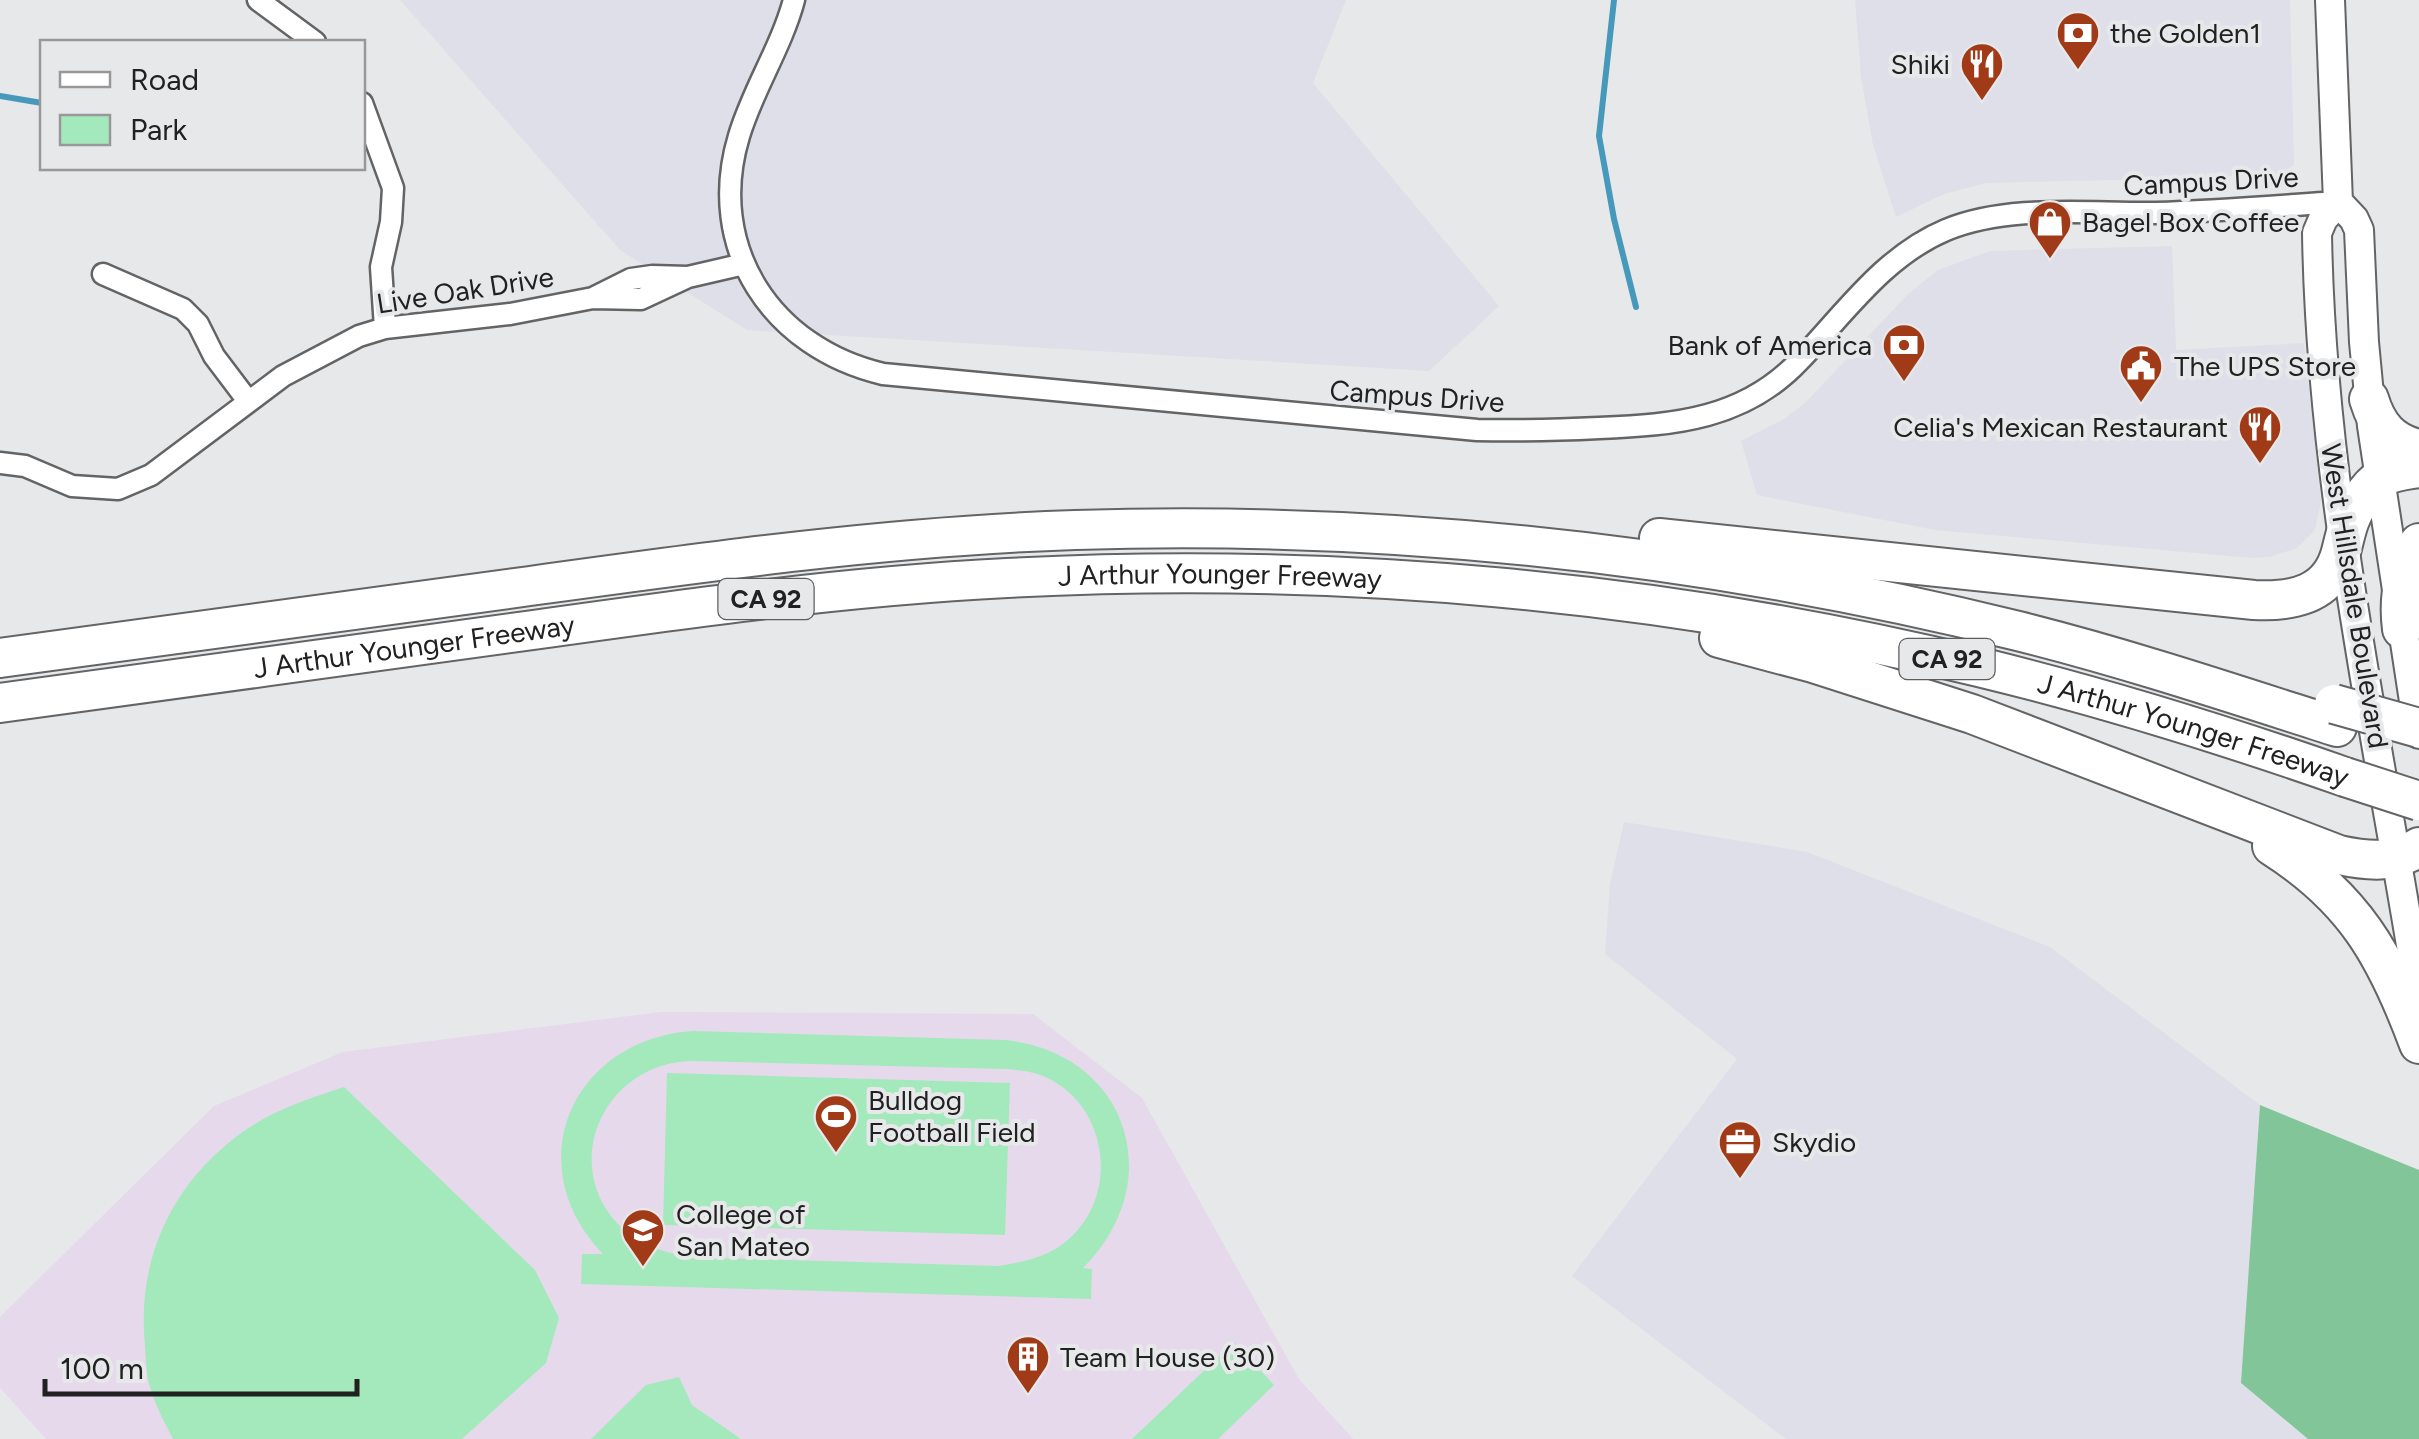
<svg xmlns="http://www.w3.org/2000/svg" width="2419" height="1439" font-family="Figtree,sans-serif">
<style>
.built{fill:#dedfe9}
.education{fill:#e6d9ec}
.green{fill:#a4e9bc;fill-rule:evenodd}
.forest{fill:#81c599}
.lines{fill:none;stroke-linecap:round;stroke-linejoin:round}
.stream{stroke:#4799bb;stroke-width:6}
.street-casing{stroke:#636466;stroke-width:25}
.secondary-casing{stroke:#636466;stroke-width:32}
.highway-casing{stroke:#636466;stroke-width:42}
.street{stroke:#fff;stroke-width:20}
.secondary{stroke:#fff;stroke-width:28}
.highway{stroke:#fff;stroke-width:38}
.highway-bridge-casing{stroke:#636466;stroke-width:42;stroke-linecap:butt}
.highway-bridge{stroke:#fff;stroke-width:38}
.labels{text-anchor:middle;stroke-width:8;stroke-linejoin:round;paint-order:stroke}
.shield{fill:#e7e8ea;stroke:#5c5d5e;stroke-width:2.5}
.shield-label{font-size:25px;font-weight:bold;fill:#212122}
.poi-label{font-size:28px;fill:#212122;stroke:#e7e8ea;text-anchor:start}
.street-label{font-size:28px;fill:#212122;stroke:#e7e8ea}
</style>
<rect width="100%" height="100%" fill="#e7e8ea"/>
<!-- built -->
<path class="built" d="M400 0H1346L1313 83 1499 306 1429 371 747 330 620 250Z
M1855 0H2290L2294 165 2281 173 2194 178 1986 183 1944 194 1896 217 1873 145 1861 77Z
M2172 246 2176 350 2304 343 2321 501 2315 530 2297 548 2270 557 2252 558 1935 530 1757 495 1741 441 1786 418 1806 402 1908 294 1938 270 1990 251Z
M1624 822 1807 852 2050 947 2260 1105 2241 1383 2308 1439H1786L1572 1276 1737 1059 1605 954 1610 884Z"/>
<!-- education -->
<path class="education" d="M661 1012 1033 1014 1142 1098 1299 1379 1353 1439H46L0 1388V1317L214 1106 343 1052Z"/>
<!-- green -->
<path class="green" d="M693 1031 1005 1040C1128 1053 1170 1181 1083 1268L1092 1269 1091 1299 581 1284 582 1254H603C517 1165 572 1039 693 1031ZM692 1061 1005 1069C1017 1070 1031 1071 1043 1076 1110 1104 1121 1199 1064 1243 1045 1258 1022 1262 999 1266L687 1257C666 1252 647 1247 629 1234 555 1175 599 1063 692 1061Z
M667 1073 1010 1083 1005 1235 663 1225Z
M344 1087 535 1270 559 1318 546 1363 462 1439H173C165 1423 156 1407 151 1390 146 1377 146 1360 145 1345 136 1257 174 1179 247 1129 276 1109 311 1098 344 1087Z
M1234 1342 1274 1385 1218 1439H1132Z
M679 1377 692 1405 741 1439H591L646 1385Z"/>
<!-- forest -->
<path class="forest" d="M2260 1105 2419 1170V1439H2308L2241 1383Z"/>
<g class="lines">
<!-- stream -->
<path class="stream" d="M1614 0 1599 136 1614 219 1636 307
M0 96 42 103"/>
<!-- street casing -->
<g class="street-casing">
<path id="street" d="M258 0 315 42
M794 0C781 48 753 89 739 136 705 248 772 348 883 374L1477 430C1518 431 1558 430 1599 428 1675 425 1745 419 1800 360 1845 313 1884 256 1946 230 2009 204 2088 214 2156 213 2217 211 2277 206 2338 202
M362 103 393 188 391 222 381 267 385 328
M103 274 183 309 198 324 214 356 248 401
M593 298 641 299 686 278
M0 463 25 466 72 486 118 489 151 475 283 376 359 336 385 328 510 314 593 298 631 279 652 276 688 277 744 264"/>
</g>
<!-- secondary casing -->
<g class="secondary-casing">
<path id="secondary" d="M2330 0 2338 202 2354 219 2359 230 2364 342 2372 426 2419 734
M2338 202 2323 219 2317 233C2321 489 2379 742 2419 994"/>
</g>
<!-- highway casing -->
<g class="highway-casing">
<g id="highway">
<path d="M2369 399C2377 426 2391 443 2419 449"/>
<path d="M1659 538 2254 600C2293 602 2330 595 2341 552 2346 533 2348 518 2360 501 2365 493 2372 483 2381 478 2392 471 2407 470 2419 468"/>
<path d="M2402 629C2398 599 2403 570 2419 543"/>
<path d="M1719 638 1813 663 1972 714 2339 855C2367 861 2395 864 2419 847"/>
<path d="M0 658C177 634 354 610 530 586 711 561 892 536 1075 530 1392 520 1710 555 2018 631 2126 658 2231 693 2337 727"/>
<path id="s1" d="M0 703C178 679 355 654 533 630 690 608 848 586 1007 578 1333 561 1662 590 1979 667 2103 697 2225 735 2345 777"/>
<path d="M2272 846C2354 898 2386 955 2419 1044"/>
</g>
</g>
<!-- street -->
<use href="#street" class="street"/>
<!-- secondary -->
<use href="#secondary" class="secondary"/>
<!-- highway -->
<use href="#highway" class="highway"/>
<!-- highway-bridge casing -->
<g class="highway-bridge-casing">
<path id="highway-bridge" d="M2334 704 2419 728
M2345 777 2419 801"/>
</g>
<!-- highway-bridge -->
<use href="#highway-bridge" class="highway-bridge"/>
</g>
<!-- icons -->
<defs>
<g id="bank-pin" transform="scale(2.25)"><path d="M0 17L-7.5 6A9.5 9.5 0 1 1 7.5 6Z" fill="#a13a17" stroke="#e7e8ea"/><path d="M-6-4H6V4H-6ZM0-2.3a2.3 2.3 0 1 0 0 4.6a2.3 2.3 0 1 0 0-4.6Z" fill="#fff"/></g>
<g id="restaurant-pin" transform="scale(2.25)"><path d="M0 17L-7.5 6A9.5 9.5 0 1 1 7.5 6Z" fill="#a13a17" stroke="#e7e8ea"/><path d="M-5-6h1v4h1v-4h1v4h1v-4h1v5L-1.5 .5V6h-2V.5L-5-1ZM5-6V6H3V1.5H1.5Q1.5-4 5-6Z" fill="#fff"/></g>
<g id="shop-pin" transform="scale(2.25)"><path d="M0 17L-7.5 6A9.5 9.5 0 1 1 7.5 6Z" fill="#a13a17" stroke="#e7e8ea"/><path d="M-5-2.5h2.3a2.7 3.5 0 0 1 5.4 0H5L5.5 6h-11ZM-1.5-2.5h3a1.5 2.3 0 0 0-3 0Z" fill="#fff"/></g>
<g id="civic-pin" transform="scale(2.25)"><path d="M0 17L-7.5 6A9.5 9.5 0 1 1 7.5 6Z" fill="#a13a17" stroke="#e7e8ea"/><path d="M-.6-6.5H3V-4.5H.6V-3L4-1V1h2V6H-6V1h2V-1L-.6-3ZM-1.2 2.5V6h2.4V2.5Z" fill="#fff"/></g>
<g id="stadium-pin" transform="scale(2.25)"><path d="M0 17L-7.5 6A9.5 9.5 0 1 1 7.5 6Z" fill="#a13a17" stroke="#e7e8ea"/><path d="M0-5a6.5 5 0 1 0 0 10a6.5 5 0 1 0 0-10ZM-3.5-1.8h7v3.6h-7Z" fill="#fff"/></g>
<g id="office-pin" transform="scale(2.25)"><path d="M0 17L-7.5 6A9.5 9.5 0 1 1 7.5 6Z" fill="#a13a17" stroke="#e7e8ea"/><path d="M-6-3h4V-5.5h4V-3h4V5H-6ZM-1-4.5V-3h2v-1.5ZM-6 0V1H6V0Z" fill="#fff"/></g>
<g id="university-pin" transform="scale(2.25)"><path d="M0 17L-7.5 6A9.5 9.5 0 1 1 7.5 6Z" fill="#a13a17" stroke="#e7e8ea"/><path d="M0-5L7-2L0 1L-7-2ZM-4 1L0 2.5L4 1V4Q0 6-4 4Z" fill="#fff"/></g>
<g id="building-pin" transform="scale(2.25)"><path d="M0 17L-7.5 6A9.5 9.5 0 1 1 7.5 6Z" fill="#a13a17" stroke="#e7e8ea"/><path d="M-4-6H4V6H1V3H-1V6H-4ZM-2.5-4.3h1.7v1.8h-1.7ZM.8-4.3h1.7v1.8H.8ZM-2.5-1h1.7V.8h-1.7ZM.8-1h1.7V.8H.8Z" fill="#fff"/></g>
</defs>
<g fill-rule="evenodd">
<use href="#bank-pin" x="2078" y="33"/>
<use href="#restaurant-pin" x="1982" y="64"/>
<use href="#shop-pin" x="2050" y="222"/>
<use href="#bank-pin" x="1904" y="345"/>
<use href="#civic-pin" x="2141" y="366"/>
<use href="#restaurant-pin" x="2260" y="427"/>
<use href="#stadium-pin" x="836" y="1116"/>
<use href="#office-pin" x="1740" y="1142"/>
<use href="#university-pin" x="643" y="1230"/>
<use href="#building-pin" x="1028" y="1357"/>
</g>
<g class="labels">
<!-- shield labels -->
<g class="shield">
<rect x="718.5" y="579" width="95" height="40" rx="8"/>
<rect x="1899.5" y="639" width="95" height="40" rx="8"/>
</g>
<g class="shield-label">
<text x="766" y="608">CA 92</text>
<text x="1947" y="668">CA 92</text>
</g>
<!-- poi labels -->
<g class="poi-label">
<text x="2110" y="43">the Golden1</text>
<text x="1950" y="74" text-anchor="end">Shiki</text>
<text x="2082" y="232">Bagel Box Coffee</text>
<text x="1872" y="355" text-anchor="end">Bank of America</text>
<text x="2174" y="376">The UPS Store</text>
<text x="2228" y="437" text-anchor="end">Celia's Mexican Restaurant</text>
<text x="868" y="1110">Bulldog<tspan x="868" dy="32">Football Field</tspan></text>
<text x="1772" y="1152">Skydio</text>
<text x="676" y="1224">College of<tspan x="676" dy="32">San Mateo</tspan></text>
<text x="1060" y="1367">Team House (30)</text>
</g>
<!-- street labels -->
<g class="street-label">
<text transform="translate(2211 181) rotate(-3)" y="10">Campus Drive</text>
<text transform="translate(465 290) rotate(-9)" y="10">Live Oak Drive</text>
<text transform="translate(1417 396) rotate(4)" y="10">Campus Drive</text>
<text dy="10" stroke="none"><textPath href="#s1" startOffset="1228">J Arthur Younger Freeway</textPath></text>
<text transform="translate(2355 596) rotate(81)" y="10">West Hillsdale Boulevard</text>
<text dy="10" stroke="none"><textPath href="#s1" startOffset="418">J Arthur Younger Freeway</textPath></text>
<text dy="10" stroke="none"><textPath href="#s1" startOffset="2218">J Arthur Younger Freeway</textPath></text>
</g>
</g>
<!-- legend -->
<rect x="40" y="40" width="325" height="130" fill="#e7e8ea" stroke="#98989a" stroke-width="2.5"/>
<rect x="60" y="72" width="50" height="15" fill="#ffffff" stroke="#98989a" stroke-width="2.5"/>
<text x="130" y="90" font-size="30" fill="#212122">Road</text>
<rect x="60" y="115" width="50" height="30" fill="#a4e9bc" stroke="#98989a" stroke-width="2.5"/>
<text x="130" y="140" font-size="30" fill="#212122">Park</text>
<!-- scale -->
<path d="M45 1379v15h312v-15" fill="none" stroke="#212122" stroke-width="5"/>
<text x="60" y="1379" font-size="30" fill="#212122" stroke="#e7e8ea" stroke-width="8" paint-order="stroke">100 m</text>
</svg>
